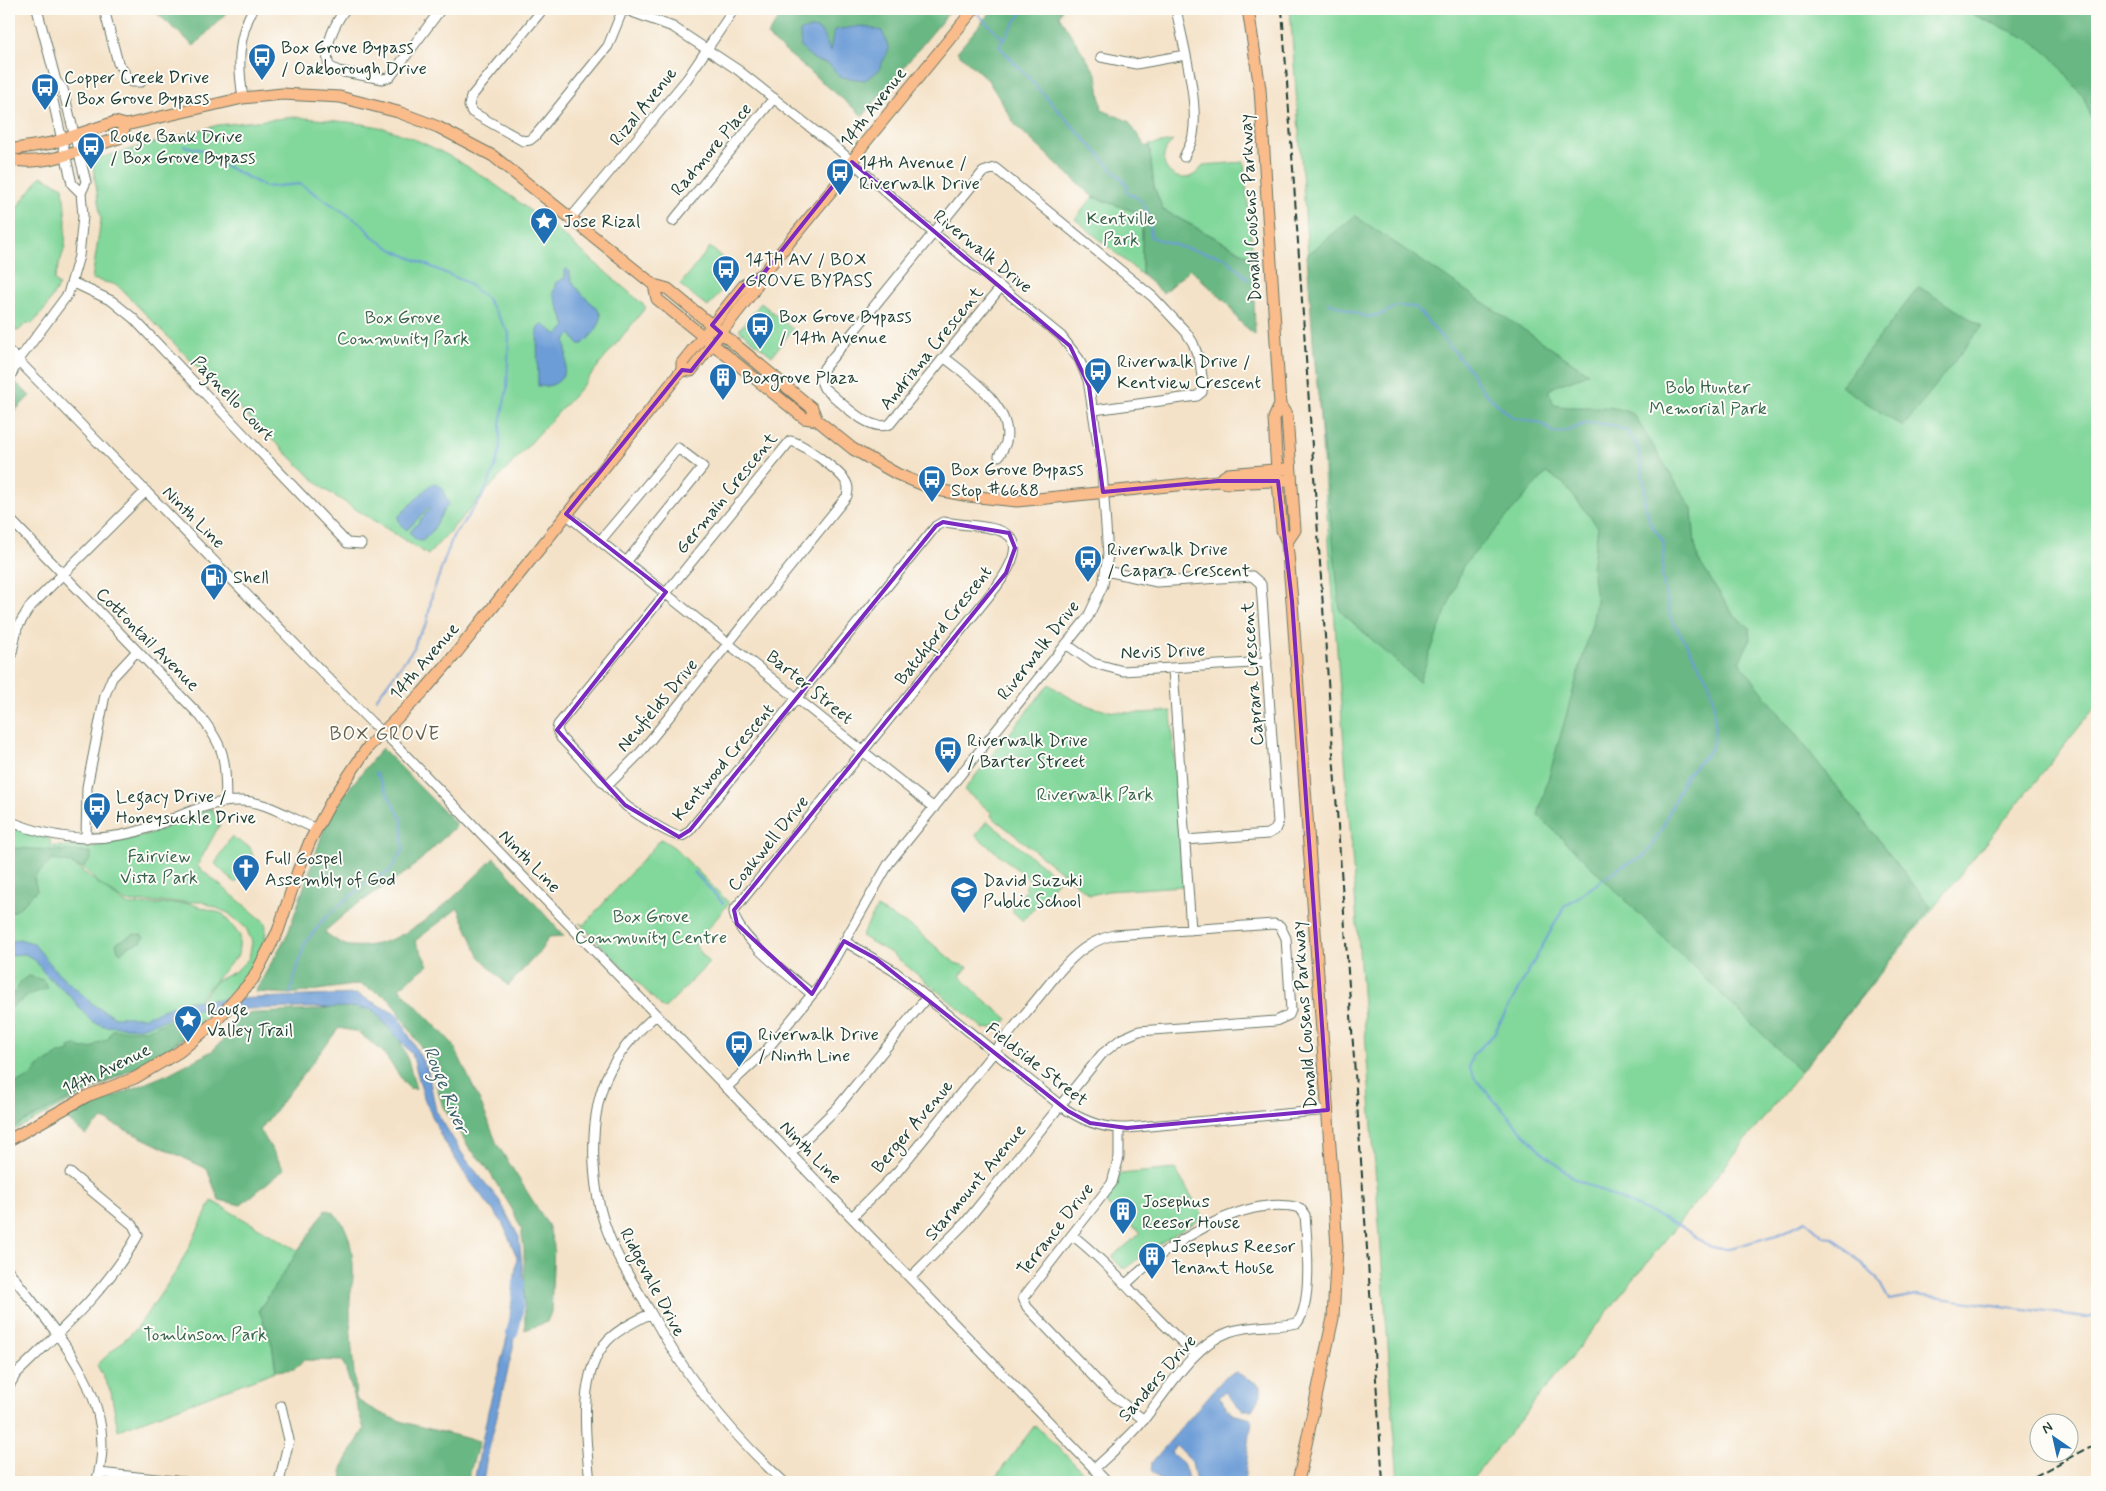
<svg xmlns="http://www.w3.org/2000/svg" width="2106" height="1491" font-family="Mynerve,sans-serif">
<style>
.green{fill:#82d79b;stroke:#508a68;fill-rule:evenodd}
.forest{fill:#69b883;stroke:#447a5c}
.water{fill:#6d9dd7;stroke:#466d86}
.lines{fill:none;stroke-linecap:round;stroke-linejoin:round}
.stream{stroke:#6d9dd7;stroke-width:2}
.river{stroke:#6d9dd7;stroke-width:12}
.minor-casing{stroke:#6a7768;stroke-width:11}
.major-casing{stroke:#6a7768;stroke-width:13}
.minor{stroke:#fff;stroke-width:9}
.major{stroke:#f9bc8a;stroke-width:11}
.rail{stroke:#1f3d34;stroke-width:2;stroke-dasharray:8 4;stroke-linecap:butt}
.marked{fill:none;stroke:#7b2cbf;stroke-width:4;stroke-linejoin:round}
.labels{text-anchor:middle;stroke-width:4;stroke-linejoin:round;paint-order:stroke}
.poi-label{font-size:18px;fill:#1f3d34;stroke:#fdfcf7;text-anchor:start}
.street-label{font-size:18px;fill:#1f3d34;stroke:#fdfcf7}
.park-label{font-size:18px;fill:#38644e;stroke:#fdfcf7}
.neighbourhood-label{font-size:19px;letter-spacing:1px;fill:#645f4c;stroke:#fdfcf7}
.water-label{font-size:19px;font-style:italic;fill:#3a5f6d;stroke:#fdfcf7}
</style>
<rect width="100%" height="100%" fill="#fdfcf7"/>
<filter id="ink" filterUnits="userSpaceOnUse"><feTurbulence type="fractalNoise" baseFrequency=".02" numOctaves="2"/><feDisplacementMap in="SourceGraphic" scale="10" xChannelSelector="R" yChannelSelector="G"/><feConvolveMatrix kernelMatrix="1 2 1 2 8 2 1 2 1" color-interpolation-filters="sRGB"/></filter>
<filter id="wash" filterUnits="userSpaceOnUse"><feTurbulence type="fractalNoise" baseFrequency=".0096" numOctaves="4" result="noise"/><feDisplacementMap in="SourceGraphic" scale="20" xChannelSelector="R" yChannelSelector="G"/><feGaussianBlur stdDeviation="1.12" result="paint"/><feColorMatrix in="noise" values="0 0 0 0 0 0 0 0 0 0 0 0 0 0 0 0 0 1.4 0 .05"/><feComposite in="paint" operator="in"/></filter>
<g filter="url(#wash)">
<rect width="100%" height="100%" fill="#f4e2c8"/>
<!-- green -->
<path class="green" d="M1290 9H2097V705L1470 1482H1398Z
M295 117C321 120 363 122 387 129 450 150 496 183 548 225L549 223 646 307 578 391 428 555 324 489 211 381 117 285 92 279 101 220 92 160 218 125Z
M1173 141C1146 165 1185 196 1203 165L1244 162 1253 258 1163 210 1154 187 1149 145Z
M41 176 63 187 66 221 65 247 54 280 59 285 45 309 32 324 27 323 18 331 9 328V218Z
M1093 197 1142 214V275L1075 219Z
M710 247 738 271 708 307 680 285Z
M761 303 793 329 772 356 739 330Z
M1049 684C1091 715 1121 715 1171 711L1183 886 1108 891 1090 895 991 816 992 813 964 790Z
M211 808 220 824 197 866 266 923 265 947 257 961 236 987 181 1040 156 1057 9 1133V825L50 839 51 846 92 847 153 833ZM74 865 85 870 103 887 126 902H203L228 913 246 928 252 942 249 958 236 971 216 981 188 1015 183 1017 238 955 240 936 223 914 188 903 127 905Z
M987 821 1059 879 1023 921 1012 911 1014 908 1012 907 1026 890 1024 888 1030 880 975 835Z
M231 837 250 847 253 856 250 871 235 883 215 864Z
M661 839 675 848 729 903 695 945 709 963 664 1009 579 923 584 925Z
M877 908 915 929 955 963 968 967 960 976 981 997 1008 1019 1002 1026 984 1029 891 953 861 936Z
M1175 1169 1204 1217 1144 1253 1127 1268H1122L1112 1257 1141 1233 1104 1202 1120 1174Z
M212 1201 299 1251 259 1310 272 1344 276 1371 118 1430 111 1392 97 1365 137 1328 178 1269Z
M1035 1425 1089 1478 1094 1482H992Z"/>
<!-- forest -->
<path class="forest" d="M152 9H230L194 46Z
M768 9H952L863 116 767 36 781 15Z
M993 9H1062L1059 16 1097 75 1102 110 1128 121 1146 147 1149 145 1154 187 1163 210 1253 258 1255 335 1239 321 1227 303 1190 269 1163 293 1142 275V214L1093 197 1016 126 988 80 957 52Z
M1960 9H2097V126L2093 122 2084 98 2051 56 2031 40Z
M1355 216 1588 373C1575 381 1562 381 1549 390L1554 405C1581 411 1610 401 1634 415L1692 509 1695 544 1699 561 1734 616 1749 627 1750 640 1739 662 1931 907 1801 1072 1538 815 1592 624 1596 601 1592 567 1598 527 1563 483 1546 473 1463 566 1419 682 1340 611 1314 354 1307 255Z
M1919 287 1982 326 1903 427 1841 386Z
M14 381 30 396 9 417V387Z
M382 748 457 825 411 869 353 907 324 932C331 936 342 946 351 946 406 951 458 893 494 858L564 936 549 937 541 950 508 986 479 956 458 908 415 941 428 965 399 988 453 1044 482 1106 497 1144 548 1225 554 1246 551 1312 547 1322 525 1330 524 1249 521 1228 512 1209 485 1165 470 1149 443 1107 428 1058 389 998 360 984 290 994 255 992 288 933 330 812Z
M13 848 91 852V860L82 868 70 863 52 860 34 877 37 890 17 910 9 913V850Z
M134 934 142 935 144 937 141 942 128 946 121 953 118 951 116 943Z
M29 976 43 980 48 988 31 994 9 1009V995L15 992 21 981Z
M337 1006C348 1007 362 1006 372 1010 400 1023 409 1063 416 1089L409 1088 405 1084 383 1052 358 1032 339 1028 260 1130 284 1169 241 1205 219 1200 207 1169 103 1119 85 1135 65 1117 168 1074 212 1051 222 1041 239 1014 316 1010Z
M182 1016 183 1027 189 1033 155 1058 25 1121 9 1131V1084C18 1084 35 1076 38 1067L59 1054 70 1051 69 1048 78 1045 81 1049 92 1048 98 1043 108 1039 112 1030H146Z
M326 1209C349 1217 354 1254 353 1276 353 1286 349 1296 350 1306 350 1337 354 1368 356 1399 394 1426 436 1428 479 1442L467 1482H343L342 1468 364 1429 343 1361 303 1360 295 1369 276 1371 272 1344 259 1310Z"/>
<!-- water -->
<path class="water" d="M861 26 882 31 889 49 878 71 865 80 840 77 829 64 815 60 801 48 800 32C821 21 825 36 830 52L834 30Z
M568 269C570 273 570 279 573 283 592 311 619 309 583 344H578L571 334 565 340C568 363 568 389 538 386L537 329 542 324 558 335 566 326 553 293 556 282 565 278V270Z
M436 484 441 487 449 504C437 517 438 529 422 541L416 540 410 533 411 531 430 509 428 508 407 530 400 524 398 517 430 485Z
M19 939 33 943 57 972 95 1006 115 1017H145L186 1001 357 994 398 1015 428 1071 436 1111 465 1158 499 1200 519 1237 523 1276 522 1289 517 1299 513 1348 486 1462 483 1482H474L488 1411 508 1334 517 1257 502 1222 466 1176 441 1136 424 1098 412 1054 373 1010 353 1007 196 1010 140 1028 104 1026 91 1021 70 996 45 974 35 960 25 954 9 955V942Z
M1236 1372 1261 1386V1395L1252 1410H1242L1225 1392 1218 1397 1232 1414 1252 1419 1244 1482H1196L1192 1462 1176 1446 1171 1453 1183 1463 1189 1482H1162L1151 1470 1152 1462 1226 1376Z"/>
<g class="lines">
<!-- stream -->
<path class="stream" d="M1024 9 999 46 1128 186 1126 191C1130 196 1132 194 1136 197 1150 206 1150 222 1151 237L1188 249 1225 257 1249 280
M978 14 1004 40
M184 146 207 151 220 163 266 187 300 184 362 224 374 238 395 251 466 282 487 299 509 333 507 389 500 423V450L493 473 481 499 453 536 432 595 427 623 417 637 414 648 376 699
M1328 302 1366 317 1383 314 1396 306 1415 307 1466 365 1483 391 1513 418 1541 423 1554 433 1567 431 1587 423 1607 424 1627 431 1638 447 1645 486V504L1650 523 1663 541 1664 551 1662 576 1671 618 1708 680 1713 697 1715 724 1712 748 1685 777 1660 832 1645 856 1622 866 1564 907 1493 1035 1472 1056 1469 1068 1476 1080 1538 1149 1575 1179 1682 1227 1711 1248H1730L1777 1235 1806 1221 1824 1237 1834 1238 1877 1278 1889 1300 1916 1295 2086 1317 2097 1315
M694 872 723 903
M290 994 305 943 327 916 370 880 389 872 403 850 402 820 376 773"/>
<!-- river -->
<path class="river" d="M512 1333 517 1313 519 1282"/>
</g>
</g>
<g filter="url(#ink)">
<g class="lines">
<!-- minor casing -->
<g class="minor-casing">
<path id="minor" d="M104 9 118 63 131 82H141
M345 9C335 24 323 47 329 66L338 71 383 79 390 77 441 9
M543 9 471 97 469 106 472 112 523 141 530 140 535 136 608 46 623 9
M624 9 673 27 738 70 839 150 914 217 1061 336 1079 359 1088 380 1102 470 1108 555 1103 585 1088 617 889 863 819 986 764 1053 726 1088
M1176 9C1183 44 1199 101 1193 135 1192 143 1187 150 1184 157
M1101 57 1136 64 1185 55
M56 81 51 92 72 184 81 193
M243 98C238 66 237 38 253 9
M570 219 687 79 734 9
M673 221 774 98
M72 282 112 301 133 318 347 543 361 544
M1001 287 890 424C870 434 840 401 824 388L821 381 824 368 983 172 995 168 1153 297 1186 332 1193 343 1200 362 1203 384 1202 392 1197 396 1094 410
M9 351 371 722 393 742 1107 1482
M945 358C967 375 1014 408 1006 442 1005 446 1002 451 999 456
M9 379 18 361 68 294 79 256 83 216 81 193 86 182 63 89 56 81 37 9
M566 514 934 808
M9 518 201 717C227 751 225 760 226 802
M600 541 678 448 703 467 627 561
M1106 571 1157 582 1252 576 1261 584 1278 823 1275 830 1268 834 1185 840
M1066 644 1093 663 1123 671 1267 662
M9 666 17 628 29 608 146 491
M1173 669 1191 930
M607 786 640 753 847 496C848 492 849 488 847 484 843 473 801 442 790 441L558 725 557 730 561 738 625 805C632 811 673 837 680 836 684 836 687 833 690 830L936 526 943 522C992 529 1042 523 997 586L734 910C732 934 793 979 812 994
M9 821C56 841 106 844 154 826 182 816 207 801 238 801 266 800 291 819 317 829
M86 839 87 787 105 695 112 678 137 651
M844 941 894 971 1060 1105C1080 1120 1102 1129 1127 1128L1328 1110
M656 1015C639 1030 621 1049 610 1070 587 1114 590 1188 608 1233 618 1261 636 1287 651 1313 685 1376 731 1434 784 1482
M1119 1128V1157L1112 1183 1023 1298 1027 1307 1108 1392 1144 1420
M790 1154 837 1108 927 997
M852 1217 897 1172 1058 973C1075 954 1089 941 1114 935L1274 924 1280 926 1286 938 1291 1010 1289 1015 1276 1021 1139 1031 1121 1039 1102 1054 965 1223 910 1278
M1072 1235C1117 1270 1152 1318 1196 1354
M9 1271C54 1332 123 1400 96 1482
M9 1386 16 1374C60 1331 108 1289 138 1235L133 1225 70 1173
M1094 1469C1108 1456 1123 1443 1136 1429 1163 1399 1190 1346 1229 1332 1251 1324 1275 1328 1297 1323 1313 1304 1307 1240 1305 1215L1300 1208C1243 1193 1164 1247 1125 1285
M99 1473 185 1482
M279 1482 289 1440 281 1406
M590 1482C586 1441 576 1374 608 1340 620 1328 636 1321 651 1313"/>
</g>
<!-- major casing -->
<g class="major-casing">
<path id="major" d="M1248 9 1260 89 1280 405 1287 416 1295 530 1287 542
M9 150 52 143 115 122 126 125 243 98 282 94 340 97 398 112 438 127 493 156 654 285 668 289 812 408 817 420
M9 159C44 168 85 148 119 138L126 125
M654 285 657 299 804 418 817 420 853 449 897 474 933 489 969 496 1017 501 1218 481 1228 483 1291 480
M682 370 691 371 752 293 763 274 841 179 863 145 974 9
M1280 405 1274 418 1276 456 1282 530 1287 542 1292 601 1337 1247 1333 1318 1298 1482
M1218 481 1228 474 1284 469
M9 1140 87 1096 135 1078 179 1052 216 1021 253 979 278 931 298 871 310 841 331 802 368 747 422 693 454 656 682 370V363L744 285 763 274"/>
</g>
<!-- minor -->
<use href="#minor" class="minor"/>
<!-- major -->
<use href="#major" class="major"/>
<!-- rail -->
<path class="rail" d="M1282 9 1383 1482
M2024 1482 2097 1443"/>
</g>
</g>
<!-- marked area -->
<path class="marked" d="M852 162 1070 346 1089 386 1103 492 1218 481H1278L1292 601 1328 1110 1127 1128 1090 1123 1068 1111 875 958 844 941 812 994 737 924 734 910 1006 573 1015 548 1009 533 943 522 936 526 690 830 679 837 625 805 557 730 666 592 566 514 682 370 691 371 721 333 712 325 744 285 763 274Z"/>
<!-- icons -->
<defs>
<g id="bus-pin" transform="scale(1.4375)"><path d="M0 17L-7.5 6A9.5 9.5 0 1 1 7.5 6Z" fill="#1f6fb2" stroke="#fdfcf7"/><path d="M-5-6H5V4H4V6H2V4H-2V6H-4V4H-5ZM-3.5-4V0h7V-4ZM-3.5 1.2v1.5H-2V1.2ZM2 1.2v1.5H3.5V1.2Z" fill="#fff"/></g>
<g id="sight-pin" transform="scale(1.4375)"><path d="M0 17L-7.5 6A9.5 9.5 0 1 1 7.5 6Z" fill="#1f6fb2" stroke="#fdfcf7"/><path d="M0-6L1.8-2.2L6-1.7L2.9 1.2L3.7 5.4L0 3.3L-3.7 5.4L-2.9 1.2L-6-1.7L-1.8-2.2Z" fill="#fff"/></g>
<g id="building-pin" transform="scale(1.4375)"><path d="M0 17L-7.5 6A9.5 9.5 0 1 1 7.5 6Z" fill="#1f6fb2" stroke="#fdfcf7"/><path d="M-4-6H4V6H1V3H-1V6H-4ZM-2.5-4.3h1.7v1.8h-1.7ZM.8-4.3h1.7v1.8H.8ZM-2.5-1h1.7V.8h-1.7ZM.8-1h1.7V.8H.8Z" fill="#fff"/></g>
<g id="fuel-pin" transform="scale(1.4375)"><path d="M0 17L-7.5 6A9.5 9.5 0 1 1 7.5 6Z" fill="#1f6fb2" stroke="#fdfcf7"/><path d="M-5.5-6h7V0h2V4h1.3V-2.5L3-4.5l.8-.8L6-3V5H2.5V1h-1V6h-7ZM-4.2-4.7v3.2H.2V-4.7Z" fill="#fff"/></g>
<g id="church-pin" transform="scale(1.4375)"><path d="M0 17L-7.5 6A9.5 9.5 0 1 1 7.5 6Z" fill="#1f6fb2" stroke="#fdfcf7"/><path d="M-1.2-6h2.4v3.5h3.3v2.4h-3.3V6h-2.4V-.1h-3.3v-2.4h3.3Z" fill="#fff"/></g>
<g id="school-pin" transform="scale(1.4375)"><path d="M0 17L-7.5 6A9.5 9.5 0 1 1 7.5 6Z" fill="#1f6fb2" stroke="#fdfcf7"/><path d="M0-5L7-2L0 1L-7-2ZM-4 1L0 2.5L4 1V4Q0 6-4 4Z" fill="#fff"/></g>
</defs>
<g fill-rule="evenodd">
<use href="#bus-pin" x="262" y="57"/>
<use href="#bus-pin" x="45" y="87"/>
<use href="#bus-pin" x="91" y="146"/>
<use href="#bus-pin" x="840" y="172"/>
<use href="#sight-pin" x="544" y="221"/>
<use href="#bus-pin" x="726" y="269"/>
<use href="#bus-pin" x="760" y="326"/>
<use href="#bus-pin" x="1098" y="371"/>
<use href="#building-pin" x="723" y="377"/>
<use href="#bus-pin" x="932" y="479"/>
<use href="#bus-pin" x="1088" y="559"/>
<use href="#fuel-pin" x="214" y="577"/>
<use href="#bus-pin" x="948" y="750"/>
<use href="#bus-pin" x="97" y="806"/>
<use href="#church-pin" x="246" y="868"/>
<use href="#school-pin" x="964" y="890"/>
<use href="#sight-pin" x="188" y="1019"/>
<use href="#bus-pin" x="739" y="1044"/>
<use href="#building-pin" x="1123" y="1211"/>
<use href="#building-pin" x="1152" y="1256"/>
</g>
<g class="labels">
<!-- poi labels -->
<g class="poi-label">
<text x="281" y="53">Box Grove Bypass<tspan x="281" dy="21">/ Oakborough Drive</tspan></text>
<text x="64" y="83">Copper Creek Drive<tspan x="64" dy="21">/ Box Grove Bypass</tspan></text>
<text x="110" y="142">Rouge Bank Drive<tspan x="110" dy="21">/ Box Grove Bypass</tspan></text>
<text x="859" y="168">14th Avenue /<tspan x="859" dy="21">Riverwalk Drive</tspan></text>
<text x="563" y="227">Jose Rizal</text>
<text x="745" y="265">14TH AV / BOX<tspan x="745" dy="21">GROVE BYPASS</tspan></text>
<text x="779" y="322">Box Grove Bypass<tspan x="779" dy="21">/ 14th Avenue</tspan></text>
<text x="1117" y="367">Riverwalk Drive /<tspan x="1117" dy="21">Kentview Crescent</tspan></text>
<text x="742" y="383">Boxgrove Plaza</text>
<text x="951" y="475">Box Grove Bypass<tspan x="951" dy="21">Stop #6688</tspan></text>
<text x="1107" y="555">Riverwalk Drive<tspan x="1107" dy="21">/ Capara Crescent</tspan></text>
<text x="233" y="583">Shell</text>
<text x="967" y="746">Riverwalk Drive<tspan x="967" dy="21">/ Barter Street</tspan></text>
<text x="116" y="802">Legacy Drive /<tspan x="116" dy="21">Honeysuckle Drive</tspan></text>
<text x="265" y="864">Full Gospel<tspan x="265" dy="21">Assembly of God</tspan></text>
<text x="983" y="886">David Suzuki<tspan x="983" dy="21">Public School</tspan></text>
<text x="207" y="1015">Rouge<tspan x="207" dy="21">Valley Trail</tspan></text>
<text x="758" y="1040">Riverwalk Drive<tspan x="758" dy="21">/ Ninth Line</tspan></text>
<text x="1142" y="1207">Josephus<tspan x="1142" dy="21">Reesor House</tspan></text>
<text x="1171" y="1252">Josephus Reesor<tspan x="1171" dy="21">Tenant House</tspan></text>
</g>
<!-- street labels -->
<g class="street-label">
<text transform="translate(643 106) rotate(-51)" y="6">Rizal Avenue</text>
<text transform="translate(873 107) rotate(-52)" y="6">14th Avenue</text>
<text transform="translate(711 149) rotate(-50)" y="6">Radmore Place</text>
<text transform="translate(1250 208) rotate(-93)" y="6">Donald Cousens Parkway</text>
<text transform="translate(983 251) rotate(39)" y="6">Riverwalk Drive</text>
<text transform="translate(931 348) rotate(-51)" y="6">Andriana Crescent</text>
<text transform="translate(233 398) rotate(46)" y="6">Pagnello Court</text>
<text transform="translate(726 493) rotate(-51)" y="6">Germain Crescent</text>
<text transform="translate(194 517) rotate(45)" y="6">Ninth Line</text>
<text transform="translate(943 625) rotate(-52)" y="6">Batchford Crescent</text>
<text transform="translate(148 639) rotate(45)" y="6">Cottontail Avenue</text>
<text transform="translate(1038 650) rotate(-52)" y="6">Riverwalk Drive</text>
<text transform="translate(1163 651) rotate(-2)" y="6">Nevis Drive</text>
<text transform="translate(424 661) rotate(-49)" y="6">14th Avenue</text>
<text transform="translate(1252 674) rotate(-94)" y="6">Caprara Crescent</text>
<text transform="translate(810 687) rotate(39)" y="6">Barter Street</text>
<text transform="translate(657 705) rotate(-50)" y="6">Newfields Drive</text>
<text transform="translate(723 762) rotate(-50)" y="6">Kentwood Crescent</text>
<text transform="translate(768 843) rotate(-51)" y="6">Coakwell Drive</text>
<text transform="translate(530 861) rotate(46)" y="6">Ninth Line</text>
<text transform="translate(1304 1015) rotate(-94)" y="6">Donald Cousens Parkway</text>
<text transform="translate(1037 1064) rotate(38)" y="6">Fieldside Street</text>
<text transform="translate(106 1069) rotate(-26)" y="6">14th Avenue</text>
<text transform="translate(912 1126) rotate(-50)" y="6">Berger Avenue</text>
<text transform="translate(811 1152) rotate(46)" y="6">Ninth Line</text>
<text transform="translate(975 1182) rotate(-50)" y="6">Starmount Avenue</text>
<text transform="translate(1055 1229) rotate(-52)" y="6">Terrance Drive</text>
<text transform="translate(653 1282) rotate(62)" y="6">Ridgevale Drive</text>
<text transform="translate(1157 1378) rotate(-49)" y="6">Sanders Drive</text>
</g>
<!-- park labels -->
<g class="park-label">
<text x="1121" y="224">Kentville<tspan x="1121" dy="21">Park</tspan></text>
<text x="403" y="323">Box Grove<tspan x="403" dy="21">Community Park</tspan></text>
<text x="1708" y="393">Bob Hunter<tspan x="1708" dy="21">Memorial Park</tspan></text>
<text x="1095" y="800">Riverwalk Park</text>
<text x="159" y="862">Fairview<tspan x="159" dy="21">Vista Park</tspan></text>
<text x="651" y="922">Box Grove<tspan x="651" dy="21">Community Centre</tspan></text>
<text x="205" y="1340">Tomlinson Park</text>
</g>
<!-- neighbourhood labels -->
<g class="neighbourhood-label">
<text x="385" y="740">BOX GROVE</text>
</g>
<!-- water labels -->
<g class="water-label">
<text transform="translate(447 1089) rotate(68)" y="7">Rouge River</text>
</g>
</g>
<!-- margin -->
<rect width="2106" height="1491" fill="none" stroke="#fdfcf7" stroke-width="30"/>
<!-- north arrow -->
<g transform="translate(2054 1438) rotate(326)"><circle r="24" fill="#fdfcf7" stroke="#a4b0a9"/>
<path d="M0-4L9 19L0 12L-9 19Z" fill="#1f6fb2"/>
<text y="-8" font-size="14" font-weight="bold" text-anchor="middle" fill="#1f3d34">N</text>
</g>
</svg>
